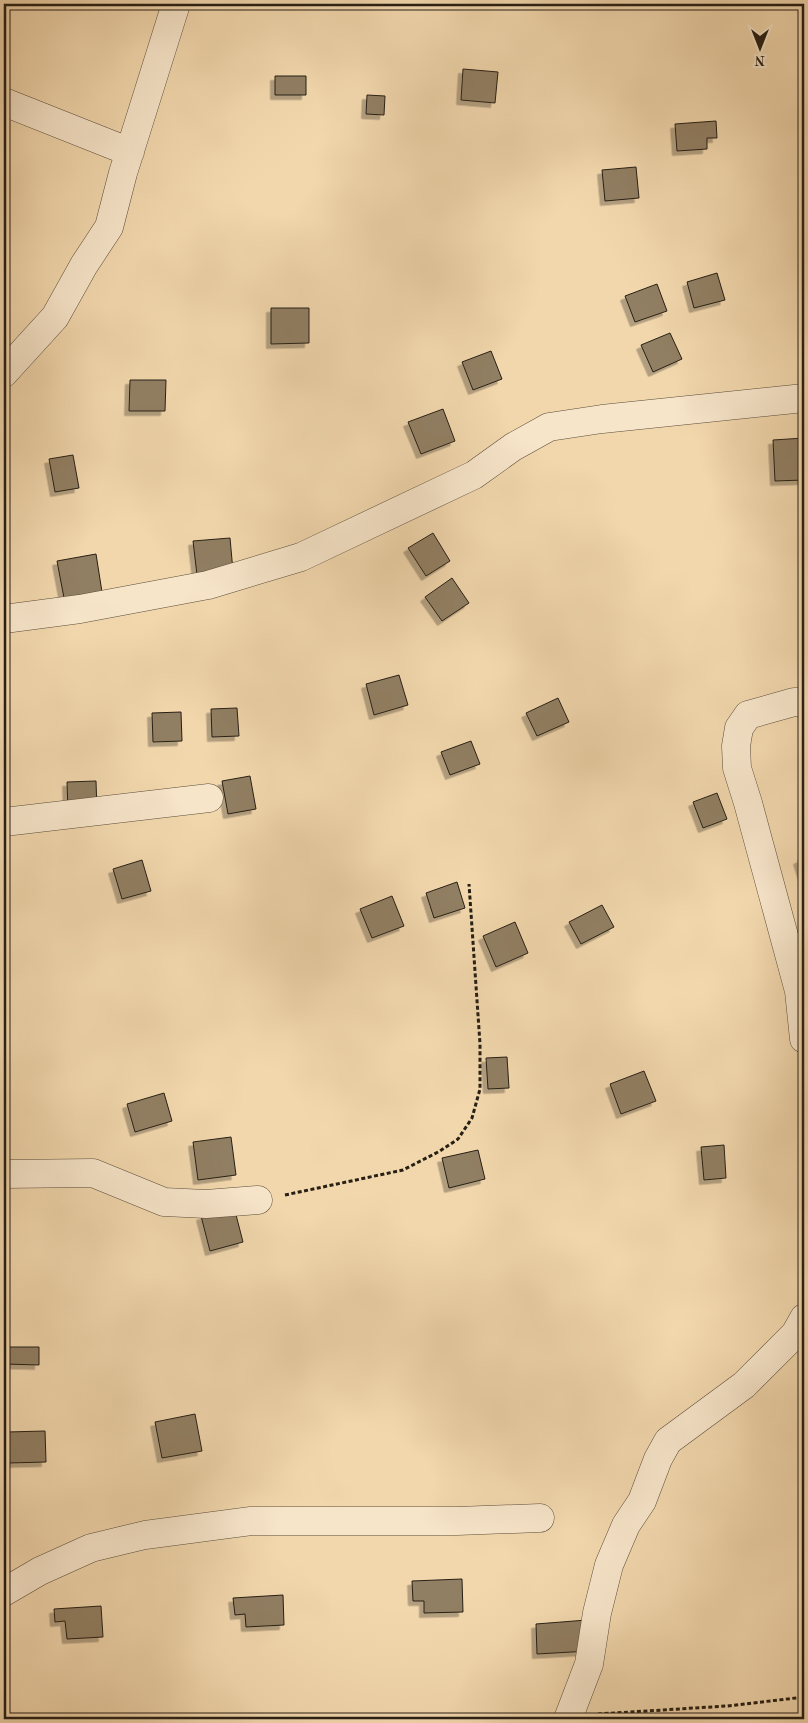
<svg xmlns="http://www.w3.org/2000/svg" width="808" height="1723" font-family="'Old Standard TT',serif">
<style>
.building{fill:#917f64;stroke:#271f14;filter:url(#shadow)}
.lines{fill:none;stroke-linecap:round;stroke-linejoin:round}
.minor-casing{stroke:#5a4d3a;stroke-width:29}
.path{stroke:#271f14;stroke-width:3;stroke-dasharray:4 2.5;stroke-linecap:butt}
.minor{stroke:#f7e5ca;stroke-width:28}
</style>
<defs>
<filter id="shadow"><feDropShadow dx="-4.5" dy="4.5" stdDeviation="0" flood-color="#0004"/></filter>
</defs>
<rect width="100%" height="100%" fill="#f2d7ad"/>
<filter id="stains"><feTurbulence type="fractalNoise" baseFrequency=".004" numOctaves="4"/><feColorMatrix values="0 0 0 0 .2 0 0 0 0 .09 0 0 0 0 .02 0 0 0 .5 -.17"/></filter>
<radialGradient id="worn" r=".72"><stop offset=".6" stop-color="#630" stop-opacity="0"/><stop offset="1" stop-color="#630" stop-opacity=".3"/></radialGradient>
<!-- building -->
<path class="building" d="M463 69 498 72 495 103 461 100Z
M275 76H306V95H275Z
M367 95 385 96 384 115 366 114Z
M716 121 717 138H707V149L677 151 675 124Z
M636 167 639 198 605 201 602 170Z
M717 273 725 300 694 308 687 282Z
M657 284 667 311 635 322 625 296Z
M271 308H309V343L271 344Z
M670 333 682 359 653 372 641 345Z
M491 351 502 379 473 390 462 362Z
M130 380H166L165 411H129Z
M443 409 455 441 421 454 408 422Z
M804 438V480L775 481 773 440Z
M73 455 79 488 55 492 49 459Z
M433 533 450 561 426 576 408 548Z
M230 538 233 571 197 575 193 541Z
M96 554 102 592 64 598 57 561Z
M452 578 469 603 442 621 425 597Z
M399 675 408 705 374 715 366 684Z
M558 698 569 722 537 736 526 713Z
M237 708 239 736 212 737 211 709Z
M181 712 182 741 153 742 152 713Z
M471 741 480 764 450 775 441 752Z
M250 776 256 809 228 814 222 781Z
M96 781 97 810 68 811 67 782Z
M717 793 727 819 703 828 693 802Z
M804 857V879L798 860Z
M142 860 151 891 122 899 113 869Z
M457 882 465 908 434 918 426 893Z
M392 896 404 926 372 938 360 909Z
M602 905 614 927 581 944 569 922Z
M515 922 528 953 496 967 483 936Z
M507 1057 509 1088 488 1089 486 1058Z
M644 1071 656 1101 621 1114 610 1084Z
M164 1093 172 1121 135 1132 127 1104Z
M231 1137 236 1175 198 1180 193 1142Z
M724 1145 726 1178 704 1180 701 1147Z
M478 1150 485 1179 449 1188 442 1158Z
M234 1207 243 1242 210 1251 201 1216Z
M4 1347H39V1365L4 1364Z
M195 1414 202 1451 162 1458 155 1422Z
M45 1431 46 1462 8 1463 7 1432Z
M462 1579 463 1612 424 1613V1601H413L412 1581Z
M283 1595 284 1625 246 1627 245 1614 235 1615 233 1598Z
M101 1606 103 1637 67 1639 65 1621 55 1622 54 1609Z
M587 1620 589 1651 537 1654 536 1624Z"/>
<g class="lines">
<!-- minor casing -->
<g class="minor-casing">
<path id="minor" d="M4 102 130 152
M4 373 55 317 84 265 109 227 123 173 176 4
M4 619 80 609 208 585 301 557 474 475 513 447 549 427 602 419 804 398
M804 702H794L748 715 739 728 736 746 737 768 748 803 799 991 804 1039
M4 822 209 798
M4 1174 93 1173 164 1202 206 1204 258 1200
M4 1592 40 1571 91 1548 145 1535 251 1521H457L540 1518
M568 1719 589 1664 597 1613 609 1565 626 1525 642 1501 658 1459 668 1441 744 1385 795 1334 804 1318"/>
</g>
<!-- path -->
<path class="path" d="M285 1195 403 1170 440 1151 458 1139 472 1118 480 1089V1044L469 884
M598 1714 727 1706 804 1697
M530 1719 542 1718"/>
<!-- minor -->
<use href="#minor" class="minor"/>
</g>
<!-- margin -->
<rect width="808" height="1723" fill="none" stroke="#f2d7ad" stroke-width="20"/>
<rect x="5" y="5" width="798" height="1713" fill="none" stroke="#271f14" stroke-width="2.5"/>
<rect x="10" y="10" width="788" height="1703" fill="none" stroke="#271f14"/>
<!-- north arrow -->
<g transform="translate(760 48) rotate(180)" stroke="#f7e5ca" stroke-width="4" paint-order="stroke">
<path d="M0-4L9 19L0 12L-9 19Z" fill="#271f14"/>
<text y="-8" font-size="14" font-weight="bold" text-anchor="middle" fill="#271f14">N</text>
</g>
<rect width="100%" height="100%" filter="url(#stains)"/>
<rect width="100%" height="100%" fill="url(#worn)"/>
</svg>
